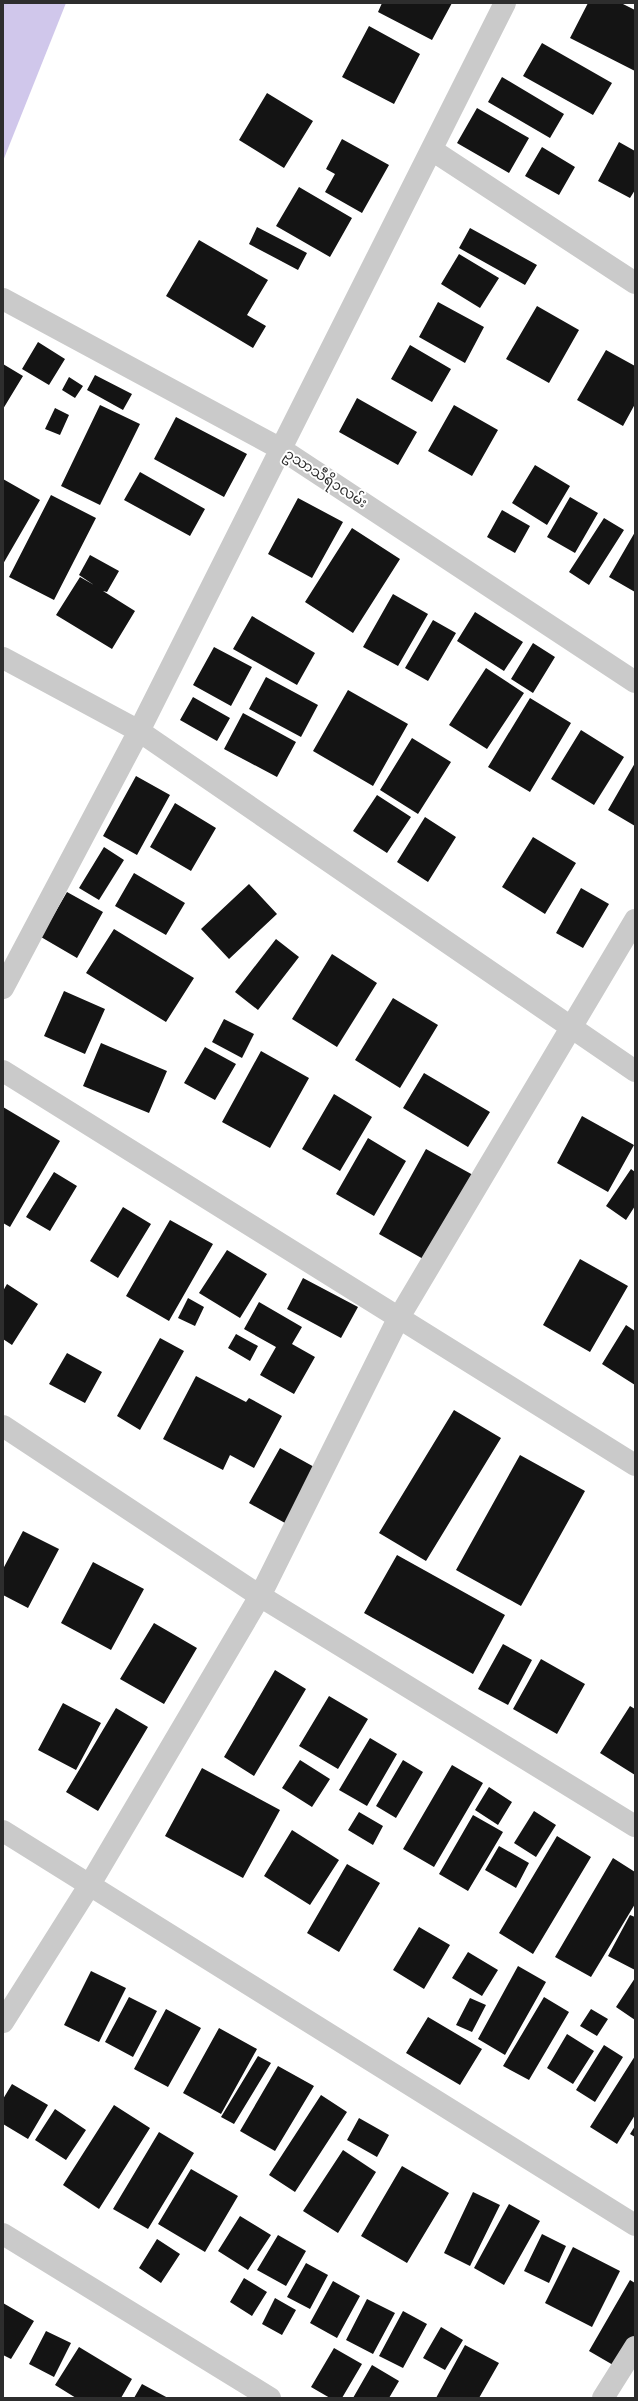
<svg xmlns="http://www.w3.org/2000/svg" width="638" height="2401" font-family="Commissioner,'Noto Sans Myanmar',sans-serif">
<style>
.water{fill:#d0c7eb}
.building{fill:#141414}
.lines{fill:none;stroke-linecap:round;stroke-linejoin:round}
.street{stroke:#cacaca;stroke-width:22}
.labels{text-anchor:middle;stroke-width:4;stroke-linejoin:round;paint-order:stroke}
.street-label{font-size:14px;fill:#2d2d2d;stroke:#fff}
</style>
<rect width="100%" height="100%" fill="#fff"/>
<!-- water -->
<path class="water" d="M3 3H66L3 161Z"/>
<!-- building -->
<path class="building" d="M382 3H452L432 40 378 12Z
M588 3H621L635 10V71L570 38Z
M369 26 420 54 394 104 342 77Z
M542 43 612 83 593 115 523 76Z
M502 77 564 114 550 138 488 102Z
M267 93 313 121 284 168 239 140Z
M477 108 529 138 509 173 457 143Z
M342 139 389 165 362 213 325 192 335 174 326 169Z
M619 142 635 151V190L630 198 598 181Z
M542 147 575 167 559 195 525 176Z
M299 187 352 218 330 257 276 226Z
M257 227 307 253 298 270 249 244Z
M470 228 537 265 525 285 459 248Z
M199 240 268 280 247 315 266 326 253 348 166 296Z
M459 254 499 278 480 308 441 284Z
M438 302 484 327 465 363 419 337Z
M537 306 579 330 549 383 506 359Z
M38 342 65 359 49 385 22 369Z
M410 345 451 369 432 402 391 379Z
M606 350 635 366V404L623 426 577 400Z
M3 364 23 376 3 409Z
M95 375 132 394 123 410 87 390Z
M69 377 83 386 75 398 62 390Z
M357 398 417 432 398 465 339 432Z
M100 405 140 424 100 505 61 486Z
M454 405 498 430 472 476 428 451Z
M55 408 69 415 60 435 45 429Z
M176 417 247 454 224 497 154 459Z
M535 465 570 486 547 525 512 503Z
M140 472 205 509 190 536 124 500Z
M3 479 40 500 3 564Z
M51 495 96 518 54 600 9 577Z
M570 497 598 513 575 553 547 537Z
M298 498 343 522 312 578 268 554Z
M502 510 530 526 515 553 487 537Z
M604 518 624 530 589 585 569 572Z
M352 528 400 559 353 633 305 602Z
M635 532V592L609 577Z
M90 555 119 571 107 592 103 591 135 611 112 649 56 615 80 577 94 585 79 575Z
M393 594 428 614 398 666 363 647Z
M475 612 523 642 504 671 457 641Z
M252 616 315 653 297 685 233 649Z
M433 620 456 633 428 681 405 668Z
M533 643 555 657 533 693 511 679Z
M214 647 252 667 231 706 193 685Z
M486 668 524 693 487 749 449 725Z
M266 677 318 705 301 737 249 709Z
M348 690 408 724 373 786 313 751Z
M193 697 230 718 217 741 180 720Z
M530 698 571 723 530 792 488 767Z
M243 713 296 742 277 777 224 749Z
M581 730 624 757 594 805 551 779Z
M412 738 451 762 418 814 380 790Z
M635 763V826L608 810Z
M136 776 170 795 137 855 103 836Z
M377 795 411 817 387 853 353 831Z
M175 803 216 828 191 871 150 847Z
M425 817 456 837 428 882 397 862Z
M533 837 576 863 545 914 502 887Z
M104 847 124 860 99 900 79 888Z
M134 873 185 903 166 935 115 906Z
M249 884 277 914 229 959 201 929Z
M581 888 609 904 583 948 556 933Z
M67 892 103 912 77 958 41 937Z
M114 929 194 978 166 1022 86 973Z
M276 939 299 957 258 1010 235 992Z
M332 954 377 983 337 1047 292 1019Z
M64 991 105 1009 85 1054 44 1036Z
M393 998 438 1025 400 1088 355 1060Z
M224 1019 254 1034 242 1058 212 1042Z
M101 1043 167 1071 149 1113 83 1086Z
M205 1047 236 1064 215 1100 184 1083Z
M261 1051 309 1078 270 1148 222 1122Z
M424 1073 490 1112 468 1147 403 1108Z
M334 1094 372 1117 340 1171 302 1149Z
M3 1107 60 1141 10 1227 3 1223Z
M582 1116 634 1145 608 1192 557 1163Z
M368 1138 406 1161 374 1216 336 1194Z
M426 1149 473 1175 425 1260 379 1234Z
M631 1169 635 1172V1206L626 1220 606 1206Z
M54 1172 77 1186 50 1231 26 1217Z
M123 1207 151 1224 118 1278 90 1261Z
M170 1220 213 1244 169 1321 126 1296Z
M227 1250 267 1274 240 1318 199 1293Z
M580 1259 628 1286 590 1352 543 1325Z
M303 1278 358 1307 341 1338 287 1309Z
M7 1284 38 1304 12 1345 3 1339V1291Z
M188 1298 204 1307 195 1326 178 1318Z
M259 1302 302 1327 292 1344 315 1357 294 1394 260 1375 276 1347 244 1329Z
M626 1325 635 1331V1385L602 1364Z
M236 1334 258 1346 250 1361 228 1348Z
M160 1338 184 1351 140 1430 117 1416Z
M67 1353 102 1372 85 1403 49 1384Z
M196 1376 246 1402 249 1398 282 1416 254 1468 230 1455 223 1470 163 1439Z
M454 1410 501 1438 426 1561 379 1533Z
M280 1448 316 1468 285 1523 249 1503Z
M520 1455 585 1491 521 1606 456 1570Z
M23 1531 59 1549 28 1608 3 1595V1569Z
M397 1555 505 1615 473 1674 364 1613Z
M93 1562 144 1589 111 1650 61 1623Z
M154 1623 197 1648 164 1704 120 1679Z
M503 1644 532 1660 508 1705 478 1689Z
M541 1659 585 1684 557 1734 513 1709Z
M275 1670 306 1689 254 1776 224 1757Z
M329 1696 368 1719 338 1769 299 1746Z
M63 1703 101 1723 76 1770 38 1750Z
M630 1706 635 1709V1775L600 1753Z
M116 1708 148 1727 98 1811 66 1792Z
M370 1738 397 1754 367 1806 339 1790Z
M300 1760 330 1779 312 1807 282 1788Z
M403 1760 423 1772 396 1818 376 1806Z
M452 1765 483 1783 434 1867 403 1849Z
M202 1768 280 1810 243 1878 165 1836Z
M489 1787 512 1802 498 1825 475 1810Z
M534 1811 556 1825 536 1857 514 1843Z
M359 1812 383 1826 373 1845 348 1830Z
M473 1815 503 1832 468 1891 439 1874Z
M292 1830 339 1860 310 1905 264 1876Z
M557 1836 591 1857 533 1954 499 1933Z
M499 1846 529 1863 516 1888 485 1870Z
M613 1858 635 1872V1904L591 1977 555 1957Z
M347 1864 380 1883 339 1952 307 1933Z
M630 1915 635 1917V1970L608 1956Z
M419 1927 450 1945 424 1989 393 1970Z
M468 1952 498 1970 482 1996 452 1978Z
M518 1966 546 1982 505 2055 478 2039Z
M91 1971 126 1988 99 2042 64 2025Z
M635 1978V2020L616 2007Z
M129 1997 157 2011 133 2057 105 2042Z
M544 1997 569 2012 529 2080 503 2066Z
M470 1998 486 2005 472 2032 456 2025Z
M166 2009 201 2028 168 2087 134 2069Z
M591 2009 608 2019 597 2036 580 2026Z
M428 2017 482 2049 460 2085 406 2053Z
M219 2028 257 2049 221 2114 183 2093Z
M567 2034 594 2051 573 2084 547 2068Z
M604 2045 623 2057 595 2102 576 2090Z
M258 2056 271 2063 234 2124 221 2117Z
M635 2056V2115L617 2144 590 2127Z
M278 2066 314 2086 275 2151 240 2131Z
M12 2084 48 2105 28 2139 3 2124V2099Z
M321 2095 347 2112 295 2192 269 2175Z
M114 2105 150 2128 99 2209 63 2185Z
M55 2109 86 2130 66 2160 35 2140Z
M359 2118 389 2135 377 2157 347 2140Z
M635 2126V2137L630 2134Z
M159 2132 194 2153 148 2229 113 2209Z
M343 2150 376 2172 338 2233 303 2211Z
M402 2166 449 2193 407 2263 361 2236Z
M191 2169 238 2196 205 2252 158 2224Z
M473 2192 500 2205 470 2266 444 2253Z
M509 2204 540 2221 504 2285 474 2268Z
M240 2216 271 2235 248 2270 218 2251Z
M542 2234 566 2246 549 2283 524 2271Z
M278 2235 306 2251 286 2286 257 2270Z
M157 2239 180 2254 161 2283 139 2268Z
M573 2247 620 2271 592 2327 545 2303Z
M306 2263 328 2275 310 2309 287 2297Z
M244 2278 267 2292 252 2316 230 2302Z
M630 2280 635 2283V2344L620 2369 589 2351Z
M333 2281 360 2296 337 2338 310 2323Z
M275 2298 296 2310 282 2335 262 2324Z
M367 2299 395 2313 373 2354 346 2340Z
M3 2303 34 2321 11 2359 3 2355Z
M403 2311 427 2324 403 2368 379 2356Z
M441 2327 463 2340 445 2370 423 2358Z
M46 2331 71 2343 54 2377 29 2364Z
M465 2345 499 2363 479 2398H436Z
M79 2347 132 2379 121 2398H76L55 2385Z
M334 2348 362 2364 342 2398H330L311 2387Z
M372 2365 399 2381 389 2398H353Z
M142 2384 168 2398H134Z"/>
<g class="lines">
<!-- street -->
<path class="street" d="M432 150 635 283
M3 299 281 449 635 682
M3 658 139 731 635 1071
M3 988 139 731 505 3
M3 1071 635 1465
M3 1426 260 1596 635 1826
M3 1831 635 2225
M3 2022 89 1886 260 1596 398 1319 635 920
M3 2234 270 2398
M603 2398 635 2347"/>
</g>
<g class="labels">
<!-- street labels -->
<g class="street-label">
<text transform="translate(326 478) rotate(33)" y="5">ဥသာသီရိ၁လမ်း</text>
</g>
</g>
<!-- border -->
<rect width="638" height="2401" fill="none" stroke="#2d2d2d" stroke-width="8"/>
</svg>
